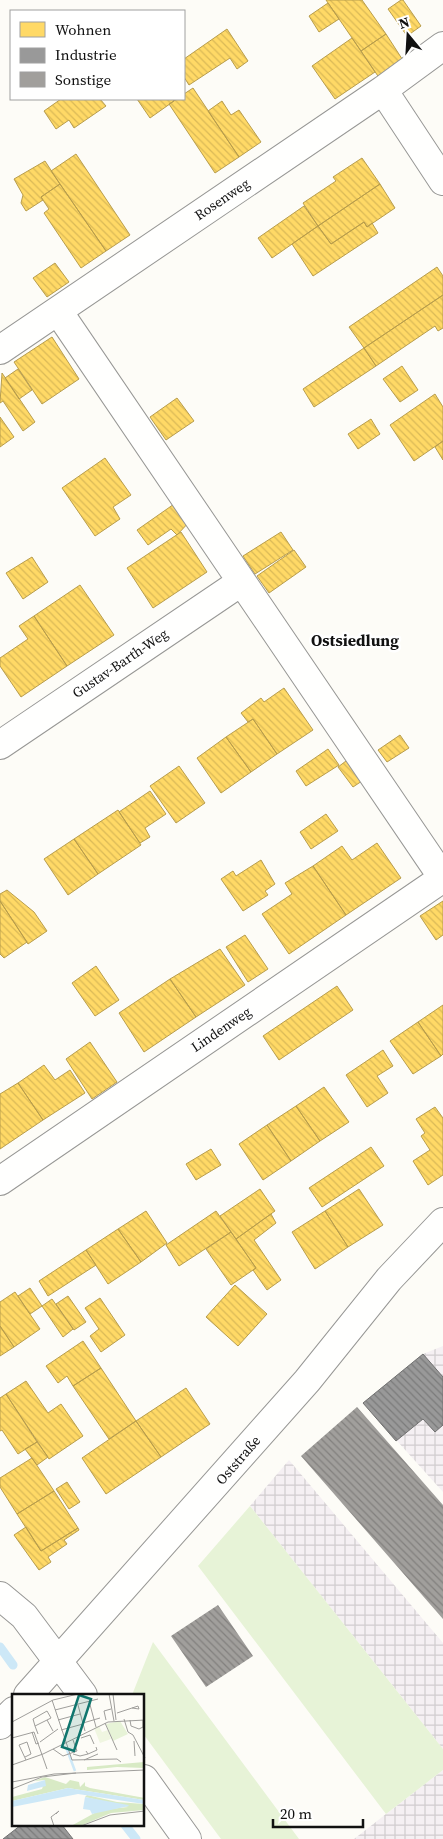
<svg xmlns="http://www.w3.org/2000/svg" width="443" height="1839" font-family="'Source Serif 4',serif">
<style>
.industrial{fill:url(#industrial-grid)}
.garden{fill:#e7f3d7}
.homes{fill:url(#homes-back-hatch);stroke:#b89d4c}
.industry{fill:url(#industry-back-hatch);stroke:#707070}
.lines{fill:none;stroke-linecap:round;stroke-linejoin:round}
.stream{stroke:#cde8f7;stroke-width:9}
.building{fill:url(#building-back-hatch)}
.minor-casing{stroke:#979795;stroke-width:30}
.minor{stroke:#fffffe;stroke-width:28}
.labels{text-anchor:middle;stroke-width:5;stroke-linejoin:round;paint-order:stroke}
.street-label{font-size:14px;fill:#111;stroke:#fff}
.quarter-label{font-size:16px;font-weight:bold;fill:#111;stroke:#fff}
.inset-river{fill:none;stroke:#cde8f7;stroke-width:2.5}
.inset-road{fill:none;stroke:#9f9e9b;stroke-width:1}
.view{fill:#0f766e;fill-opacity:0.15;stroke:#0f766e;stroke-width:2.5}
.inset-edge{fill:none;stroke:#111;stroke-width:2.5}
</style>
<defs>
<pattern id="industrial-grid" width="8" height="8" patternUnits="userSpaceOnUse" patternTransform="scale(1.25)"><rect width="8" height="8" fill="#f5f0f3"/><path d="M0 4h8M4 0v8" fill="none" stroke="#d1cdcf"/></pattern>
<pattern id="homes-back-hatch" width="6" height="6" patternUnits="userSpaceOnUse" patternTransform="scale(1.25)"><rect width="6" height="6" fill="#ffd966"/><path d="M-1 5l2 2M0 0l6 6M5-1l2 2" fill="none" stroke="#dab957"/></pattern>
<pattern id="industry-back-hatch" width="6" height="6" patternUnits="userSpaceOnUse" patternTransform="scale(1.25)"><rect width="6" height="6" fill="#999"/><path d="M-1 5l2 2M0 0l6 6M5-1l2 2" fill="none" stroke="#7b7b7b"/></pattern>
<pattern id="building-back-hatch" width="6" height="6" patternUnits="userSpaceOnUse" patternTransform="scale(1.25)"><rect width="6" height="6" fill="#a19f9c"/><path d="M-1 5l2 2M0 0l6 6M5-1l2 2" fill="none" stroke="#82807e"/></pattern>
</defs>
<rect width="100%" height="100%" fill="#fdfcf7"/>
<!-- industrial -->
<path class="industrial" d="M443 1346V1492L363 1403 423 1354Z
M289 1460 443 1643V1749L250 1506Z
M443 1770V1839H354L386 1814Z"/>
<!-- garden -->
<path class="garden" d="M250 1506 443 1749V1770L386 1814 198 1566Z
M153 1642 299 1839H221L144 1735V1695H132Z"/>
<!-- homes -->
<path class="homes" d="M326 0H362L386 34 361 51Z
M401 0H403L421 26 407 36 388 9Z
M328 3 339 19 319 32 309 16Z
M227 29 248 61 237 69 230 58 189 85 184 77V59Z
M386 34 406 65 382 82 361 51Z
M352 38 375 72 335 99 312 66Z
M193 88 239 157 215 173 169 104 177 99H184V94Z
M61 99H100L106 106 74 128 69 120 56 129 44 111Z
M137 99H172L174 101 150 118Z
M222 101 231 115 239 110 261 142 239 157 208 111Z
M76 154 130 235 106 251 51 171Z
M362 158 380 184 318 226 303 203 336 181 333 177Z
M45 161 60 184 41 197 43 200 26 211 21 203 23 195 14 179Z
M60 184 106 251 81 268 44 213 49 209 41 197Z
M380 184 395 208 367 227 364 222 331 244 318 226Z
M304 206 318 226 272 258 258 238Z
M364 222 367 227 372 223 378 233 313 276 292 244 318 226 331 244Z
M55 263 69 282 47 297 33 278Z
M437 267 443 276V295L364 348 349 327Z
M443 295V328L438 331 435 326 376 366 364 348Z
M52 337 79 379 42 404 14 362Z
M364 348 376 366 314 407 303 389Z
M402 366 418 390 400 402 383 379Z
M18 369 32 390 19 399 5 378Z
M2 373 35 422 23 431 3 401 0 403Z
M435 394 443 407V441L414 461 390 425Z
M177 398 194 421 166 440 150 417Z
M0 417 14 437 0 447Z
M371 419 380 434 358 449 348 434Z
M443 441V460L435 447Z
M105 458 131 495 113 507 120 519 95 536 62 488Z
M177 502 191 520 177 535 171 529 148 545 137 530Z
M181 532 207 572 153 608 127 568Z
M281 532 293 550 255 574 243 556Z
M294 550 306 567 269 593 257 576Z
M32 557 48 582 23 599 6 573Z
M80 585 114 635 67 666 34 616Z
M34 616 67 666 21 697 0 666V658L28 639 19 626Z
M284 688 313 730 277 754 253 719 248 722 241 713 261 698 264 702Z
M253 719 277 754 251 772 226 737Z
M400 735 409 748 387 762 378 750Z
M226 737 251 772 221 793 197 758Z
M328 749 339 765 306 786 296 771Z
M350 758 365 779 353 787 338 767Z
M179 766 205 803 176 823 150 786Z
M150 791 166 814 145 828 150 837 140 843 119 812Z
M118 810 141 845 98 874 74 839Z
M326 814 338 831 311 849 300 832Z
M74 839 98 874 68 895 44 859Z
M377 843 401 878 346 915 313 866 342 846 352 860Z
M261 860 275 884 265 891 268 895 243 911 221 879 233 871 236 876Z
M313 866 346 915 289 954 262 914 292 894 285 883Z
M7 890 34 912 47 931 28 944 0 901V894Z
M0 901 27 942 4 958 0 954Z
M443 901V935L436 940 420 916Z
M245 935 268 969 248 982 226 947Z
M220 949 245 985 196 1017 170 979Z
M96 966 119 1000 95 1016 72 983Z
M170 979 196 1017 144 1052 119 1013Z
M337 986 353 1010 279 1060 263 1036Z
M443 1005V1054L441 1056 418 1022Z
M418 1022 441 1056 413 1074 390 1041Z
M90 1042 117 1082 92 1099 66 1059Z
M383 1050 393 1066 377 1076 388 1093 367 1107 346 1075Z
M44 1065 55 1080 70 1070 85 1093 43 1120 18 1083Z
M18 1083 43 1120 0 1149V1094Z
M324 1087 349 1122 320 1141 296 1106Z
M296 1106 320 1141 291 1161 267 1125Z
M435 1107 443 1118V1175L428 1185 413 1161 430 1150 421 1136 425 1133 416 1119Z
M267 1125 291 1161 263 1180 239 1144Z
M371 1147 384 1166 322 1207 309 1188Z
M211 1149 221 1165 196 1180 186 1164Z
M260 1189 275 1211 236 1239 220 1216Z
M359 1189 383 1225 348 1247 325 1211Z
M146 1211 167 1243 141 1262 118 1229Z
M216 1211 231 1232 179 1266 166 1245Z
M325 1211 348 1247 315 1269 292 1232Z
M271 1214 276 1223 254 1240 281 1280 267 1290 253 1270 256 1268 236 1239Z
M118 1229 141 1262 108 1284 86 1250Z
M231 1232 256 1268 231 1285 206 1249Z
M86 1250 96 1265 48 1296 39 1281Z
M235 1285 267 1314 238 1346 206 1317Z
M30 1288 42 1306 30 1314 18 1296Z
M15 1292 40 1329 14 1347 0 1326V1302Z
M68 1296 86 1322 74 1330 56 1304Z
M100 1298 125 1335 101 1352 90 1336 99 1329 85 1308Z
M52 1299 73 1329 63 1337 42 1306Z
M0 1326 14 1347 0 1356Z
M83 1341 101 1368 73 1386 67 1376 58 1383 46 1366Z
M101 1368 136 1421 109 1439 73 1386Z
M26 1381 48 1413 61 1404 83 1436 49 1459 6 1394Z
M186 1388 210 1424 161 1457 136 1421Z
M6 1394 37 1442 18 1454 2 1430 0 1431V1398Z
M136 1421 161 1457 106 1494 82 1458Z
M37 1442 48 1457 37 1465 25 1449Z
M32 1458 54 1491 17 1514 0 1487V1478Z
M67 1482 80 1502 69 1509 56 1489Z
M54 1491 78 1528 41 1551 17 1514Z
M26 1527 41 1551 78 1528 79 1530 64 1540 67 1544 48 1557 51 1562 39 1570 14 1535Z"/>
<!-- industry -->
<path class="industry" d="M423 1354 443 1377V1425L435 1432 423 1419 396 1441 363 1403Z
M21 1825H62L73 1839H3Z"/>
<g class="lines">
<!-- stream -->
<path class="stream" d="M0 1647 13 1665
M125 1825 136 1839"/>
</g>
<!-- building -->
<path class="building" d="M357 1407 443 1505V1619L301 1456Z
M218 1605 253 1656 206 1687 171 1636Z"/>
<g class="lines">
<!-- minor casing -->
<g class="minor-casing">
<path id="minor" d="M383 90 443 181
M58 311 443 878
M0 350 383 90 443 46
M0 745 241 582
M0 1181 443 878
M0 1596 24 1616 83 1695
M28 1695 307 1381 389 1279 443 1222
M0 1725 14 1711
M144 1779 187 1839"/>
</g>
<!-- minor -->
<use href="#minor" class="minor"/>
</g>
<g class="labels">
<!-- street labels -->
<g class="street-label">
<text transform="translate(222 199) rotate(-34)" y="5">Rosenweg</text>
<text transform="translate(120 663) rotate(-34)" y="5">Gustav-Barth-Weg</text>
<text transform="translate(221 1029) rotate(-34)" y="5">Lindenweg</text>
<text transform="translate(238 1460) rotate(-49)" y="5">Oststraße</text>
</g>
<!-- quarter labels -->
<g class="quarter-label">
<text x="355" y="646">Ostsiedlung</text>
</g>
</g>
<!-- overview -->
<g transform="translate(12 1694)">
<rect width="132" height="132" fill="#fdfcf7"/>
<path d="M108 27 116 40 101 47 94 30Z" fill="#e7f3d7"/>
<path d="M132 68V74L105 73 75 76V73ZM33 83 54 90 58 86 67 88 68 93 73 88V92L78 94 133 104 132 106 56 94 0 107V103L30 95 33 86 22 87ZM75 101 105 108 132 110V116L99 119 68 132H59L88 116 116 113 73 103Z" fill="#d8eac5"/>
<path d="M87 32 90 38 96 36 99 45 88 49 82 34Z" fill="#f0f6e1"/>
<path d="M33 86 34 92 15 97 16 91ZM56 94 132 106V110L66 100 0 113V107ZM73 103 116 111 117 112 80 120 78 116 71 115Z" fill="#cde8f7"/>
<path class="inset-river" d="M54 53 63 77"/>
<path class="inset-road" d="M97 0 102 27M101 0 104 26M40 6 60 66 105 65 109 68M77 7 84 33M66 11 73 37M43 16 86 5M105 19 126 12 127 15 120 14M112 25 116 38 121 41 133 64M46 26 68 20M94 26 92 17 99 15M118 26 119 32 127 35 131 33V26M0 28 41 6 66 0M71 29 88 24M93 29 105 56M23 32 21 25 35 17 39 24 35 26M49 36 71 30M20 38 24 50 27 49M26 40 23 32 35 26 41 37M0 44 22 38 35 75M69 44 78 41 82 50M122 47 123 62M28 48 46 35M41 55 51 62 65 57 61 46M74 57 76 60 85 56 84 53M61 60 68 62 76 60M13 63 19 60 15 48 7 51 14 66M72 66 86 60M0 71 31 60 96 28 133 26M0 88 42 80 133 76M0 95 30 83 64 79M42 132 39 123 47 117 44 120M69 132 98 121 133 117"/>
<path class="view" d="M67 1 79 5 62 57 50 53Z"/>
<rect width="132" height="132" class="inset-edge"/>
</g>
<!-- legend -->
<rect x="10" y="10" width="175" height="90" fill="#ffffff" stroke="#a0a0a0"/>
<rect x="20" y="22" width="25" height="15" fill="#ffd966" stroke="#a0a0a0"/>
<text x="55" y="35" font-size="15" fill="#111111">Wohnen</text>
<rect x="20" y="48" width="25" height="15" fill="#999999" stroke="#a0a0a0"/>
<text x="55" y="60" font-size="15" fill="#111111">Industrie</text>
<rect x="20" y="72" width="25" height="15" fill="#a19f9c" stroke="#a0a0a0"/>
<text x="55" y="85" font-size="15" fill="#111111">Sonstige</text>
<!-- north arrow -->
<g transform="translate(408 35) rotate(342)" stroke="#ffffff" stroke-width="4" paint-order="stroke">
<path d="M0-4L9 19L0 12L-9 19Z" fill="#111111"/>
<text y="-8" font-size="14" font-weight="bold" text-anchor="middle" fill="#111111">N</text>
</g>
<!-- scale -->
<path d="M273 1819v8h90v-8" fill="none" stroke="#111111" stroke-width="2.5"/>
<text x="280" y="1819" font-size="15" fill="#111111" stroke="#ffffff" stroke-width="4" paint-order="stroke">20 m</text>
</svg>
